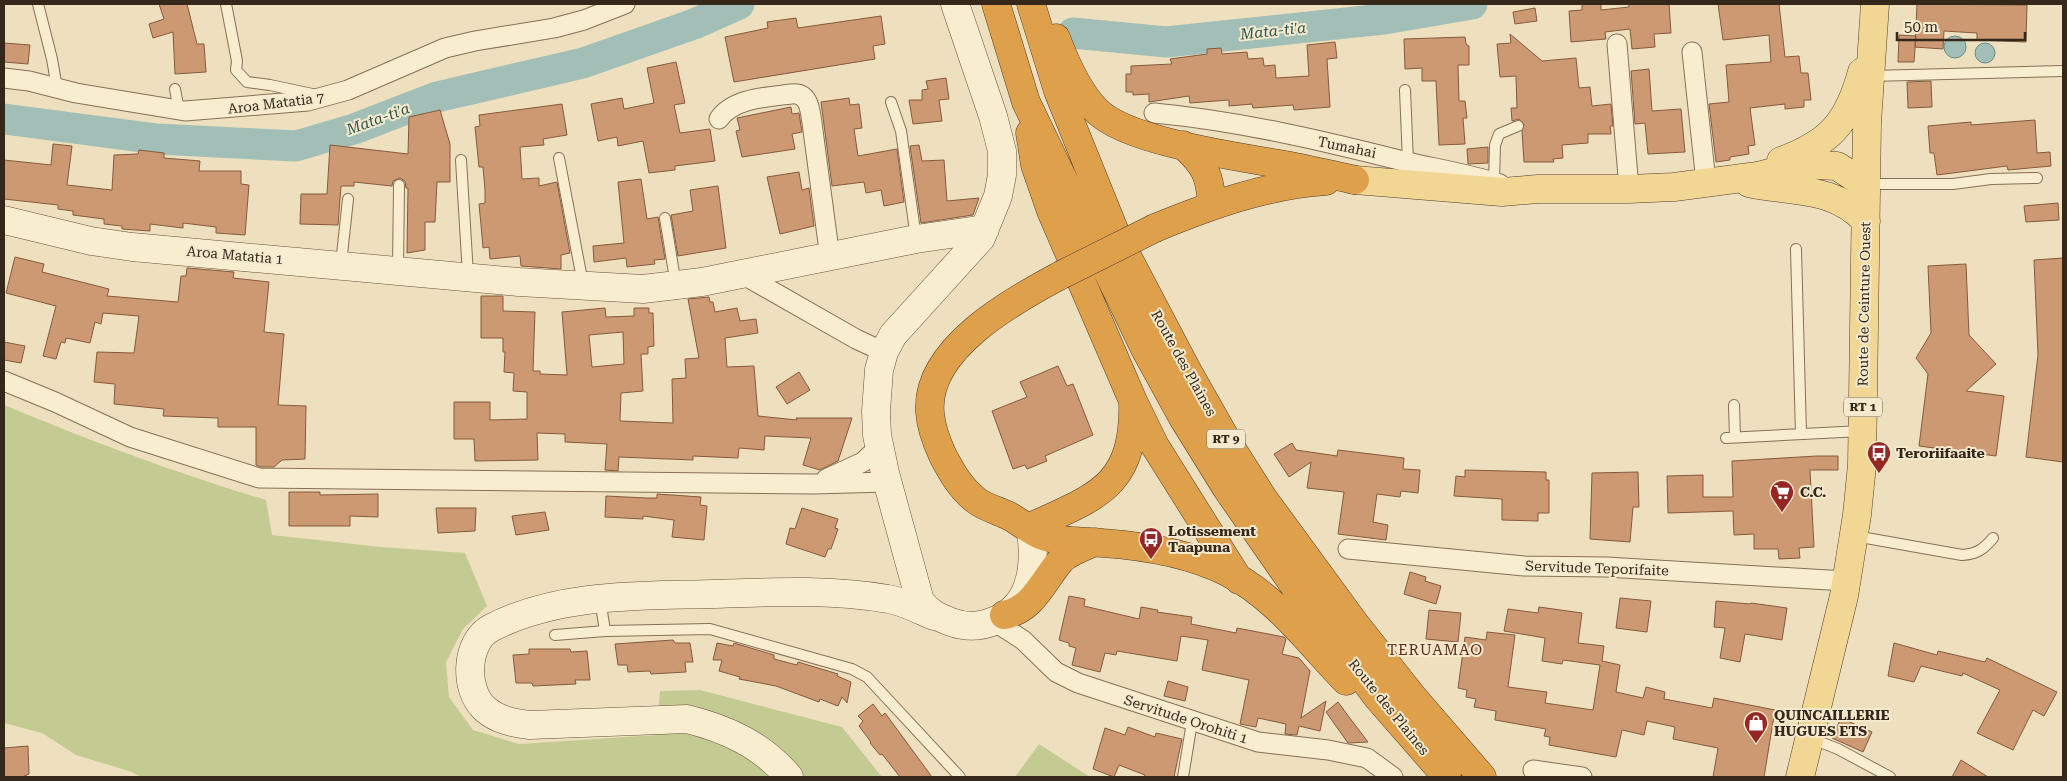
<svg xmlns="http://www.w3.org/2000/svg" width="2067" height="781" font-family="'Roboto Serif',serif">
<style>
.green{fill:#c4cb92}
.water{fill:#a1bfb6;stroke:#698c84}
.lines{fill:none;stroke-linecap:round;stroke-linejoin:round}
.river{stroke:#a1bfb6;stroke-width:31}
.building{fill:#cc9973;stroke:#855a3c;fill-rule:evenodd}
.lane-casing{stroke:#867057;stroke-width:12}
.street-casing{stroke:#867057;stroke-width:21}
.secondary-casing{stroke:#67513a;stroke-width:29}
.primary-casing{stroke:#533e2b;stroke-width:29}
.highway-casing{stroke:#533e2b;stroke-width:29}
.lane{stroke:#f9edd0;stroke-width:10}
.street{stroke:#f9edd0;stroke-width:19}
.secondary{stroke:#f9edd0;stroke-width:28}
.primary{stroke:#f2d694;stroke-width:28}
.highway{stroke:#dfa04c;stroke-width:28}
.highway-bridge-casing{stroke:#533e2b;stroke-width:29;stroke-linecap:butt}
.highway-bridge{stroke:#dfa04c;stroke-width:28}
.labels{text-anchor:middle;stroke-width:4;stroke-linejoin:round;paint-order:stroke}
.shield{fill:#f5eacd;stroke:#6f6250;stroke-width:1}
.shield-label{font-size:12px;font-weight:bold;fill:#35281b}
.street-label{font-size:14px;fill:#35281b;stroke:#f5eacd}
.poi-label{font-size:14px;font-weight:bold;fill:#35281b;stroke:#f5eacd;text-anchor:start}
.water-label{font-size:15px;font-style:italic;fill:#2a5552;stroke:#f5eacd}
.neighbourhood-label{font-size:15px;letter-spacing:1px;fill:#622a1b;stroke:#f5eacd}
</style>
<rect width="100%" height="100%" fill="#eee0be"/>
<!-- green -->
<path class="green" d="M4 405C90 441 176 473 266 500L272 535 381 547 465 553 487 606 463 629 446 662 449 697 473 730 519 744 657 735 660 691 700 690 842 727 882 777H141L132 772 76 755 42 733 4 723Z
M1039 744 1090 777H1015Z"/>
<!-- water -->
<path class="water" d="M1944 47a11 11 0 1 1 22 0a11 11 0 1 1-22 0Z
M1975 53a10 10 0 1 1 20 0a10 10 0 1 1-20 0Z"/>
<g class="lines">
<!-- river -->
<path class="river" d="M1073 33 1166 42 1384 19 1472 4
M4 119 157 139 296 146 354 129 437 97 583 63 694 24 739 4"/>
</g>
<!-- building -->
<path class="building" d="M159 4H187L197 44H204L206 72 175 74 173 32 153 38 149 24 164 19Z
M1582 4H1601V10L1629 7V4H1669L1671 33 1654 34 1655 47 1632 49 1630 29 1605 32 1606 39 1571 42 1569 11 1582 10Z
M1718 4H1779L1785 57 1799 56 1801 73H1808L1811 100H1804V107L1785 109V104L1750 108 1755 145 1748 146 1749 154 1730 157V160L1716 162 1709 104 1729 102 1726 65 1771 62 1769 35 1723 40Z
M1917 4 2027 5 2026 42 1977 40V33L1944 31 1943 49 1915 47Z
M1535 8 1537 21 1515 24 1513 12Z
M881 16 885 44 873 46 875 59 734 82 725 37 768 28 767 22 796 18 798 28Z
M1510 34 1542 61 1576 58 1579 88 1590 87 1592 106 1611 104 1613 126H1610L1611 134H1588V143L1562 145 1563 158 1553 159 1554 162H1524L1522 131 1524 124 1519 119 1512 121 1511 108H1517L1516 76 1500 77 1497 44 1511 43Z
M1899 35 1916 36 1914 62H1898Z
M1465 37 1466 44 1469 46V65H1458L1459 101H1465L1467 118H1463L1465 144 1439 145 1436 81H1422V68L1405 69 1404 39Z
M1335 42 1337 58 1327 59 1330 107 1294 110 1293 105 1253 108 1252 104 1229 106V100L1190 103 1189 96 1149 102V94L1133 95V92H1126V74H1131V66L1172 64 1170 59 1207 54V49L1221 48 1222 54 1247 52 1248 59 1263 58 1264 66 1275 65 1276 78 1309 76 1307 45Z
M4 43 30 45 28 64 4 62Z
M676 62 685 103 674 105 680 133 710 129 715 161 675 166V170L649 173 643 141 618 146 617 137 598 141 591 104 622 98 624 109 654 103 647 68Z
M1649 69 1652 111 1681 109 1685 152 1648 154 1645 123 1635 124 1631 71Z
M946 78 949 99 939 100 942 121 913 124 909 100H922V90L928 89 926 81Z
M1931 81 1932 107 1908 108 1907 82Z
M849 98 850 105 859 104 862 128 854 129 858 156 897 149 904 202 884 206 881 190 866 193 864 182 832 186 821 102Z
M562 104 567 135 543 139 544 145 520 147 522 179 539 178V186L557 182 570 253 561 255V269L521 266 520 256 490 259 489 247 483 248 481 225 479 204 485 203V190L483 167H479L475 127 480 126 479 115Z
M791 107 792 114 799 113 802 132 792 134 795 149 742 157 736 131 740 130 737 118Z
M440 110 450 144V182H437L435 222H425V250L407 253 408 188H406L405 181 400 178 393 181 392 186 354 182V186H341L338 225 300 224 301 194H327L330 145 408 154 409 117Z
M2035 120 2037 153 2050 152 2051 166 2008 170 2007 166 1937 175 1934 153H1930L1928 126 1971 122V125Z
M53 144 72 146 67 185 112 190 114 155 138 154 139 150 164 153V158L200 161 199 171H241V184L249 185 245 235 216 233V227L183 223V228L150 224V231L122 229V226L104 224V219L73 215V211L58 209V205L4 199V160L51 165Z
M919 145 922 161 944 160 947 201 979 198 973 215 921 223 910 146Z
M1488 147V163L1468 164 1467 149Z
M799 172 802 190 809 188 814 226 780 234 767 177Z
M641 179 647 219 658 217 665 259 654 260 655 264 627 267 626 258 594 262 593 246 624 243 618 182Z
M718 186 726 248 678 256 671 215 693 211 690 190Z
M2058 203 2059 220 2026 222 2024 206Z
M15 257 44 264 42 272 109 289 107 296 178 302 181 276H186L187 268 234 272 233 278 269 282 264 332 284 334 278 405 306 406 305 459 282 460 274 467H261L256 465V427H218V418L163 416 164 409 114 404 115 384 94 382 97 352 134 353 139 316 103 313 101 324 95 322 90 343 66 338 65 343 61 342 56 359 43 356 56 306 6 293Z
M2063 258V462L2026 457 2038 355 2034 260Z
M1966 264 1969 335 1996 364 1966 391 2004 396 1996 456 1919 446 1928 374 1916 358 1931 333 1928 266Z
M481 296H503V311L535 312 533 371H540V374L567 375 562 312 605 308 606 317 634 316V308H649V313H653L654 346 648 347V354H641L643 391 621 393 620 421 673 423 672 379 686 378 685 359 699 358 688 299 709 297 710 302H713L715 312 737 308 740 321 756 319 758 333 725 338 727 367 754 366 758 416 797 420 796 418H852L838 461 820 470 803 465 811 438 765 436 764 450 739 448 738 458 693 456V460L619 457 618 471 605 470 607 444 565 442V434L537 433 538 460 475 461 474 439H454V402H490V420L527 419V392L513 391 514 373 504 372 505 352H503V338H481ZM623 332 624 364 592 367 589 335Z
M4 342 25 346 21 363 4 360Z
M1058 366 1067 386 1073 384 1093 435 1045 456 1047 461 1027 469 1025 465 1013 469 992 411 1027 397 1020 382Z
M799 372 810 390 787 404 776 387Z
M1292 443 1296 450 1337 456 1338 450 1404 458 1403 469 1420 470 1418 493 1401 491 1400 497 1377 494 1373 522 1388 525 1386 540 1338 534 1344 492 1307 488 1311 462 1289 477 1274 454Z
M1817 456H1838V470H1810L1814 547 1799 548 1800 558 1779 559 1778 549H1754V534L1734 535 1733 511 1668 513 1667 476 1703 475V497H1733L1732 461Z
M1465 470 1546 472V480H1549V513H1538V521L1502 520V499L1454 496 1456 476 1465 477Z
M1638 472 1639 507H1633L1630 542 1590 539 1592 473Z
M289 492H320V495L378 494V517L350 516V526H289Z
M657 494 701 497 700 505 707 506 704 540 672 537 674 520 643 516V519L605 517 606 496 646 498H657Z
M436 508H476L475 531 438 533Z
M802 508 838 519 835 528 838 529 831 549H828L825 557 786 544 790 528 795 529Z
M545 512 549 530 516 535 512 516Z
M1410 572 1426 577 1425 581 1441 586 1436 604 1404 594Z
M1069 596 1085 599 1084 606 1139 619 1141 607 1158 610 1157 612 1192 617 1191 624 1236 633 1237 628 1284 637 1286 639 1282 654 1299 658 1310 671 1301 718 1326 701 1320 731 1299 726 1297 735 1285 734 1286 724 1258 718 1256 727 1240 724 1249 680 1202 670 1208 640 1181 636 1177 661 1117 651 1116 655 1105 653 1100 672 1072 665 1076 648 1069 646V643L1059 640Z
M1620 598 1651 601 1647 632 1616 628Z
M1716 601 1750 604 1751 603 1787 608 1782 640 1745 634 1740 662 1720 658 1725 628 1714 627Z
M1539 607 1582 613 1578 643 1604 646 1602 661 1620 665 1616 692 1643 698 1646 687 1665 692 1664 699 1712 708 1714 698 1775 710 1764 777H1713L1718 748 1673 739 1675 727 1647 721 1644 735 1622 730 1616 757 1549 745 1550 737 1544 736 1546 729 1495 720 1496 711 1474 707 1476 699 1466 697 1467 690 1458 688 1465 637 1486 640 1487 632 1515 635 1508 687 1547 692 1545 703 1593 710 1600 665 1563 660 1562 664 1542 661 1545 638 1504 631 1508 609 1538 613Z
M1429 610 1461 613 1458 642 1426 639Z
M673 640 675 643H690L693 662H685L686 672 651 674 650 671 628 672 627 665H618L615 644Z
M717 643 733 646 734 643 774 655V659L797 665 798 662 838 674 837 676 851 682 847 703 842 697 838 706 820 699 819 702 776 686 739 679 740 677 719 671 722 660H713Z
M1894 643 1937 655 1938 651 1985 662 1987 658 2057 692 2044 716 2033 710 2013 750 1977 733 2000 690 1963 673 1962 676 1921 666 1914 682 1888 676Z
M529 649H570L571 652 587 651 590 680H575L576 684 533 686 532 683H516L513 655 529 654Z
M1168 681 1188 687 1185 701 1164 696Z
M1338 702 1349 717 1368 742 1348 743 1326 712Z
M873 704 882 716 885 713 932 777H900L882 754 880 755 870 743 871 742 859 726 863 721 858 716Z
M1841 718 1872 732 1863 752 1832 738Z
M1128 727 1155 737 1156 733 1182 739 1174 777H1144L1145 775 1119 765 1114 777 1093 769 1105 728 1125 735Z
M28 746 29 774 22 777H4V748Z
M1961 760 1988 777H1952Z"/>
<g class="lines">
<!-- lane casing -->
<g class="lane-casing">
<path id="lane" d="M38 4 52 59 57 88
M226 4 237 61 236 70 247 82 270 85 317 95
M1871 76 2063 71
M175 89 179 111
M1405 90 1408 162
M891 102 901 131 916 238
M559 158 583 284
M461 160 468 275
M1494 182 1495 145 1499 134 1518 126
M1867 184H1953L1991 179 2037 178
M665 218 676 285
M1796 249 1801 434
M341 264 348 199
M398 270 399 185
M1734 405 1735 437
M1726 438 1862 431
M1855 536 1962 555C1977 554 1984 549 1993 538
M600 599 605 631 710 629 852 669 867 677 960 777
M555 635 605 631
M1810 738 1838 749 1890 777
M1183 777 1192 722"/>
</g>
<!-- street casing -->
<g class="street-casing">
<path id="street" d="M1617 44 1629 189
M1692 52 1706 182
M4 78 29 81 76 93 185 111 308 101 348 90 445 48 475 41 554 28 584 20 625 4
M1154 113C1240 121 1324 141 1407 162 1438 169 1469 174 1500 184
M719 119C733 98 768 97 791 94 809 92 810 109 812 123L830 258
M742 274 856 339 884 352
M4 381 55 402 130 437 259 478 813 484 887 482
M826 479 863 462 879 447
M1348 549 1524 566 1606 567 1846 581
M995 622 1023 640 1056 672 1078 683 1258 742 1328 750 1367 758 1393 777
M1533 770 1582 777"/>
</g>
<!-- secondary casing -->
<g class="secondary-casing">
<path id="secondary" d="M955 4 993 116 1002 151V175L998 196 981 238 893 335 884 352 879 370 876 411 877 435 885 473 920 601C929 613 938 617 951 622 980 633 1016 618 1027 588 1034 571 1034 545 1030 527
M4 220 91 241 132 247 519 282 643 289 702 282 916 239 985 229
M789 777C762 745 727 729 687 719L530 725C513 723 497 720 484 708 464 689 465 642 491 628 559 593 640 596 714 594 772 592 830 589 888 599 903 601 919 610 934 616"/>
</g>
<!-- primary casing -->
<g class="primary-casing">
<path id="primary" d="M1781 161C1830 143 1848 123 1862 72
M1355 180 1502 192 1538 189H1629L1674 187 1758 176 1788 168 1814 165 1837 166 1866 185
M1749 183C1793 193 1832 185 1866 221
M1800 777 1844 596 1857 515 1862 465 1867 123 1875 4"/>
</g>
<!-- highway casing -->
<g class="highway-casing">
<path id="highway" d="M996 4 1026 102 1145 349 1183 418 1227 489 1300 594 1378 698 1447 777
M1031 4 1058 91 1117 237 1188 372 1230 446 1263 498 1356 625 1412 696 1482 777
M1056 38C1065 62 1078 92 1097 111 1128 142 1240 157 1285 165 1308 169 1332 175 1355 180
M1183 145C1205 165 1210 175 1212 205
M1155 228C1211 205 1266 185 1326 181
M1061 275C1014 300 924 349 930 413 931 427 937 443 943 456 952 473 961 489 977 501 986 508 1000 511 1011 517 1021 523 1032 532 1043 536 1061 542 1084 541 1103 543 1145 546 1189 553 1227 572 1276 597 1309 643 1346 681
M1135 405 1155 446 1239 580
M1030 527C1098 496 1135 486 1133 401L1051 211 1035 165 1030 133
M1004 615C1034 609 1043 581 1061 560 1070 551 1084 547 1095 542"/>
</g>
<!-- lane -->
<use href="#lane" class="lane"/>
<!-- street -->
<use href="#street" class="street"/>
<!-- secondary -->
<use href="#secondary" class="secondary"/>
<!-- primary -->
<use href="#primary" class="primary"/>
<!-- highway -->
<use href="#highway" class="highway"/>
<!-- highway-bridge casing -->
<g class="highway-bridge-casing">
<path id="highway-bridge" d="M1061 275 1155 228"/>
</g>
<!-- highway-bridge -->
<use href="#highway-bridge" class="highway-bridge"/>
</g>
<!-- icons -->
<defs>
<g id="bus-pin" transform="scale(1.25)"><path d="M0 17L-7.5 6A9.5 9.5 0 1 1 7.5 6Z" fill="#952726" stroke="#f5eacd"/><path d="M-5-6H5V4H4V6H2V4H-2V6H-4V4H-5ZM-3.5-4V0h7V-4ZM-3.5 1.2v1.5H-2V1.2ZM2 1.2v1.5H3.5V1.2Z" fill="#fff"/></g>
<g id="supermarket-pin" transform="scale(1.25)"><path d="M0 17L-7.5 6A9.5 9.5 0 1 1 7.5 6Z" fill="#952726" stroke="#f5eacd"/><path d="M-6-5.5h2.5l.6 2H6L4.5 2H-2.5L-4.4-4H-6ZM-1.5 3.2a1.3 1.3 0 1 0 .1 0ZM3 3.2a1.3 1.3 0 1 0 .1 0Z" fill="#fff"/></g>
<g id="shop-pin" transform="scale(1.25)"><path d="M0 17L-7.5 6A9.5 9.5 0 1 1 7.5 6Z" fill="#952726" stroke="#f5eacd"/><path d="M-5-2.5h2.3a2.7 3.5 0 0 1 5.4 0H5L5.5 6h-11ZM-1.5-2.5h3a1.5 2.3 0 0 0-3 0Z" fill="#fff"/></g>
</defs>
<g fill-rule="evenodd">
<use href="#bus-pin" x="1879" y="453"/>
<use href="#supermarket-pin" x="1782" y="492"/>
<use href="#bus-pin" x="1151" y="539"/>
<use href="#shop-pin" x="1756" y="723"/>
</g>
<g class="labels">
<!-- shield labels -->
<g class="shield">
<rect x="1844" y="397.5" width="38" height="19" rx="4"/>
<rect x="1207" y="429.5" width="38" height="19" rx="4"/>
</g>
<g class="shield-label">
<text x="1863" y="411">RT 1</text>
<text x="1226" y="443">RT 9</text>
</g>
<!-- street labels -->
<g class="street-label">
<text transform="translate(276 103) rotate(-7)" y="5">Aroa Matatia 7</text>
<text transform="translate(1347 147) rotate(12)" y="5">Tumahai</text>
<text transform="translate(235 255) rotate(5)" y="5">Aroa Matatia 1</text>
<text transform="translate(1864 304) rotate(-89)" y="5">Route de Ceinture Ouest</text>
<text transform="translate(1184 363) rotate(61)" y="5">Route des Plaines</text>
<text transform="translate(1597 568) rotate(2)" y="5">Servitude Teporifaite</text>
<text transform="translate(1389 707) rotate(51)" y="5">Route des Plaines</text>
<text transform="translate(1186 719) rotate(18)" y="5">Servitude Orohiti 1</text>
</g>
<!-- poi labels -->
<g class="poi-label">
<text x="1896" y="458">Teroriifaaite</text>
<text x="1800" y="497">C.C.</text>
<text x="1168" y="536">Lotissement<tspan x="1168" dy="16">Taapuna</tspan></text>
<text x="1774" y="720">QUINCAILLERIE<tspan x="1774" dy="16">HUGUES ETS</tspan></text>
</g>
<!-- water labels -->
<g class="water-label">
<text transform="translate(1273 31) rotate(-6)" y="5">Mata-ti'a</text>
<text transform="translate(378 119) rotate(-20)" y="5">Mata-ti'a</text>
</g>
<!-- neighbourhood labels -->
<g class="neighbourhood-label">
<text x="1435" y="655">TERUAMAO</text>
</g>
</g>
<!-- border -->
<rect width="2067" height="781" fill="none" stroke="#35281b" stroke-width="10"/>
<!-- scale -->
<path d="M1897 32v8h128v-8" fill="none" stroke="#35281b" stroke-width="2.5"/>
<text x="1904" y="32" font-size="15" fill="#35281b" stroke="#f5eacd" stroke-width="4" paint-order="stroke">50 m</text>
</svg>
